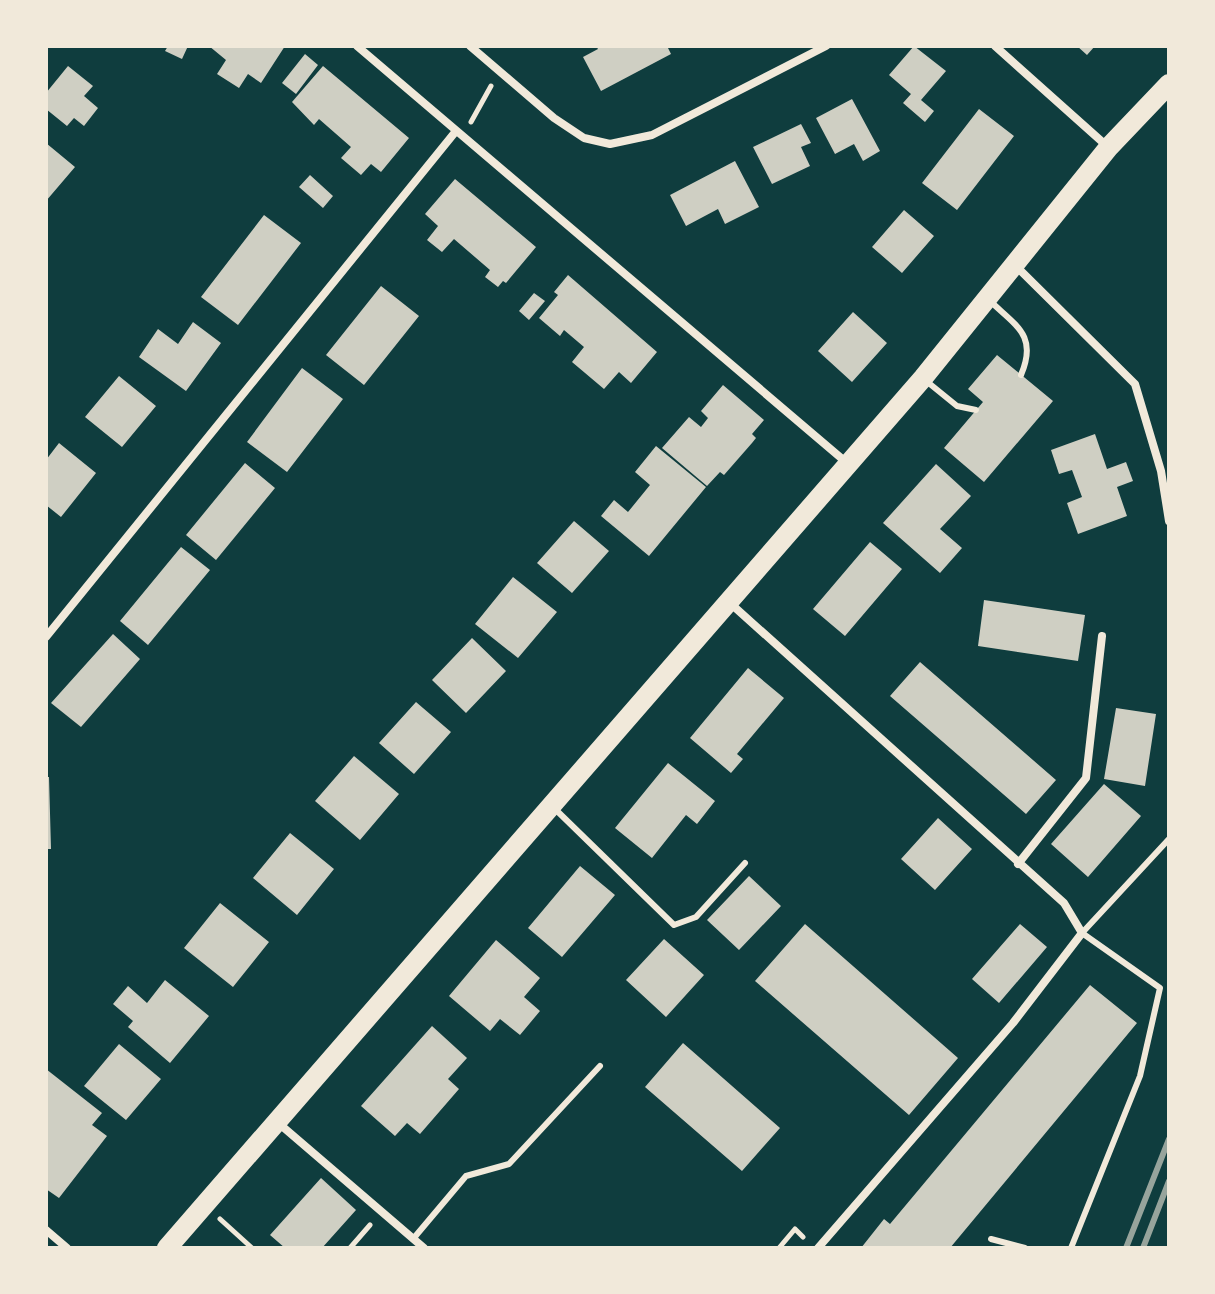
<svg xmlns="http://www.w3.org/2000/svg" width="1215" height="1294" font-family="'Space Grotesk',sans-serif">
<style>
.building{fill:#cfcfc3}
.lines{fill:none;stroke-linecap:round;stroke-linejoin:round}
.path{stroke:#f1e9da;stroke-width:5}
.service{stroke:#f1e9da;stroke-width:6}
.minor{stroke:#f1e9da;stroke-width:8}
.primary{stroke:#f1e9da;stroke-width:20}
.rail{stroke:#97a49c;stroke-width:6}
</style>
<rect width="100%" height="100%" fill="#0f3d3e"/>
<!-- building -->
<path class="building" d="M168 46H188L182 59 165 51Z
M209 46H285L261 83 248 74 239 88 217 74 226 60Z
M596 46H667L671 54 601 91 583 57 598 49Z
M914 46 946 71 921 100 934 111 925 122 903 103 911 94 889 75Z
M1077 46H1095L1087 55Z
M305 54 318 65 296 94 282 83Z
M68 66 93 86 84 96 98 108 84 126 74 118 67 126 46 109V93Z
M323 66 409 138 381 172 371 164 361 175 341 158 351 147 319 119 314 125 292 102Z
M852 99 880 151 863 161 854 144 835 154 816 118Z
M979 109 1014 136 957 210 922 183Z
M801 124 811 143 801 147 810 166 772 184 753 147Z
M46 143 75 167 46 201Z
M735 161 759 207 725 224 718 209 686 226 670 195Z
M310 175 333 196 323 208 299 187Z
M455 179 536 247 506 283 503 281 498 287 485 277 490 270 454 239 442 252 427 240 438 226 425 214Z
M904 210 934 236 902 273 872 247Z
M264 215 301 243 238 325 201 297Z
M568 275 657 352 631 383 619 372 604 389 572 362 584 347 564 330 560 336 539 318 558 295 554 292Z
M381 286 419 316 364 385 326 355Z
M534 293 545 301 529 320 519 311Z
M853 312 887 343 852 382 818 351Z
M193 322 221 343 186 391 139 357 158 329 178 344Z
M997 355 1053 401 984 482 944 448 983 402 968 389Z
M302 368 343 399 287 472 247 442Z
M119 376 156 406 122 447 85 417Z
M723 385 764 420 752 434 756 438 752 443 724 475 720 472 707 486 662 448 689 417 701 427 708 418 701 411Z
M1095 434 1107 469 1126 462 1133 481 1117 487 1127 516 1078 534 1067 503 1082 497 1072 470 1059 474 1051 450Z
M59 443 96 473 61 517 46 505V460Z
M656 446 706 487 649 556 601 516 614 500 628 512 650 485 635 472Z
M245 463 275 488 216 560 186 535Z
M936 464 971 496 940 529 962 548 940 573 883 523Z
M574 521 609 551 572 593 537 563Z
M870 542 902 569 845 636 813 609Z
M181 547 210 570 148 645 120 621Z
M513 577 557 612 518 658 475 624Z
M984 600 1085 615 1078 661 978 646Z
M113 634 140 659 81 727 51 703Z
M472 638 506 671 466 713 432 680Z
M920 662 1056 780 1026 814 890 696Z
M748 668 784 698 737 754 743 759 731 773 690 738Z
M416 702 451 732 414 774 379 743Z
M1116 708 1156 714 1145 786 1104 779Z
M354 756 399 794 360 840 315 801Z
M668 763 715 801 697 824 686 815 652 858 615 828Z
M46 777H49L51 849H46Z
M1104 784 1141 816 1088 877 1051 844Z
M938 818 972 849 935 890 901 859Z
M290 833 334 869 297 915 253 878Z
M580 866 615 895 562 957 528 928Z
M749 876 781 906 739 950 707 920Z
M220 903 269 942 233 987 184 948Z
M805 924 958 1058 909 1115 755 981Z
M1020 924 1047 947 999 1003 972 979Z
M664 939 704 975 666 1017 626 980Z
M496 940 540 978 524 997 540 1011 520 1035 500 1019 490 1031 449 996Z
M165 980 209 1016 170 1063 128 1027 133 1021 113 1004 128 986 147 1003Z
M1090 985 1137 1023 950 1248H861L884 1219 890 1224Z
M432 1026 467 1058 448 1079 459 1089 420 1134 407 1123 395 1136 361 1106Z
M683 1043 780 1128 742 1171 645 1087Z
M119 1044 161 1079 126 1120 84 1086Z
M46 1069 102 1113 92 1125 107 1136 59 1198 46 1189Z
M321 1178 356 1210 322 1248H285L270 1235Z"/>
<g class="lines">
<!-- path -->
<path class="path" d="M471 122 491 86
M220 1219 252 1248
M350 1248 370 1225
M779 1248 795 1229 803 1237"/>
<!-- service -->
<path class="service" d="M989 300C1016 326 1038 335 1021 375
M925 380 957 406 976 410
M554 808 674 925 696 917 745 863
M413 1239 466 1176 509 1164 600 1066
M991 1239 1025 1248
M1071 1248 1140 1076 1160 988 1082 933 1169 839"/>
<!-- minor -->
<path class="minor" d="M357 46 847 463
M470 46 554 118 584 138 610 144 652 135 826 46
M995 46 1108 147
M1016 266 1135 384 1161 471 1169 521
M730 603 1064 903 1082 933 1013 1023 818 1248
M46 637 456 131
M1018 864 1086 778 1102 636
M276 1121 424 1248
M46 1230 67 1248"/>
<!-- primary -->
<path class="primary" d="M167 1248 923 378 1109 147 1169 84"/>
<!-- rail -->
<path class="rail" d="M1126 1248 1169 1139
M1143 1248 1169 1181"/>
</g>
<!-- border -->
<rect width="1215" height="1294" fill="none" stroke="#f1e9da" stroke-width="96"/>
</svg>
